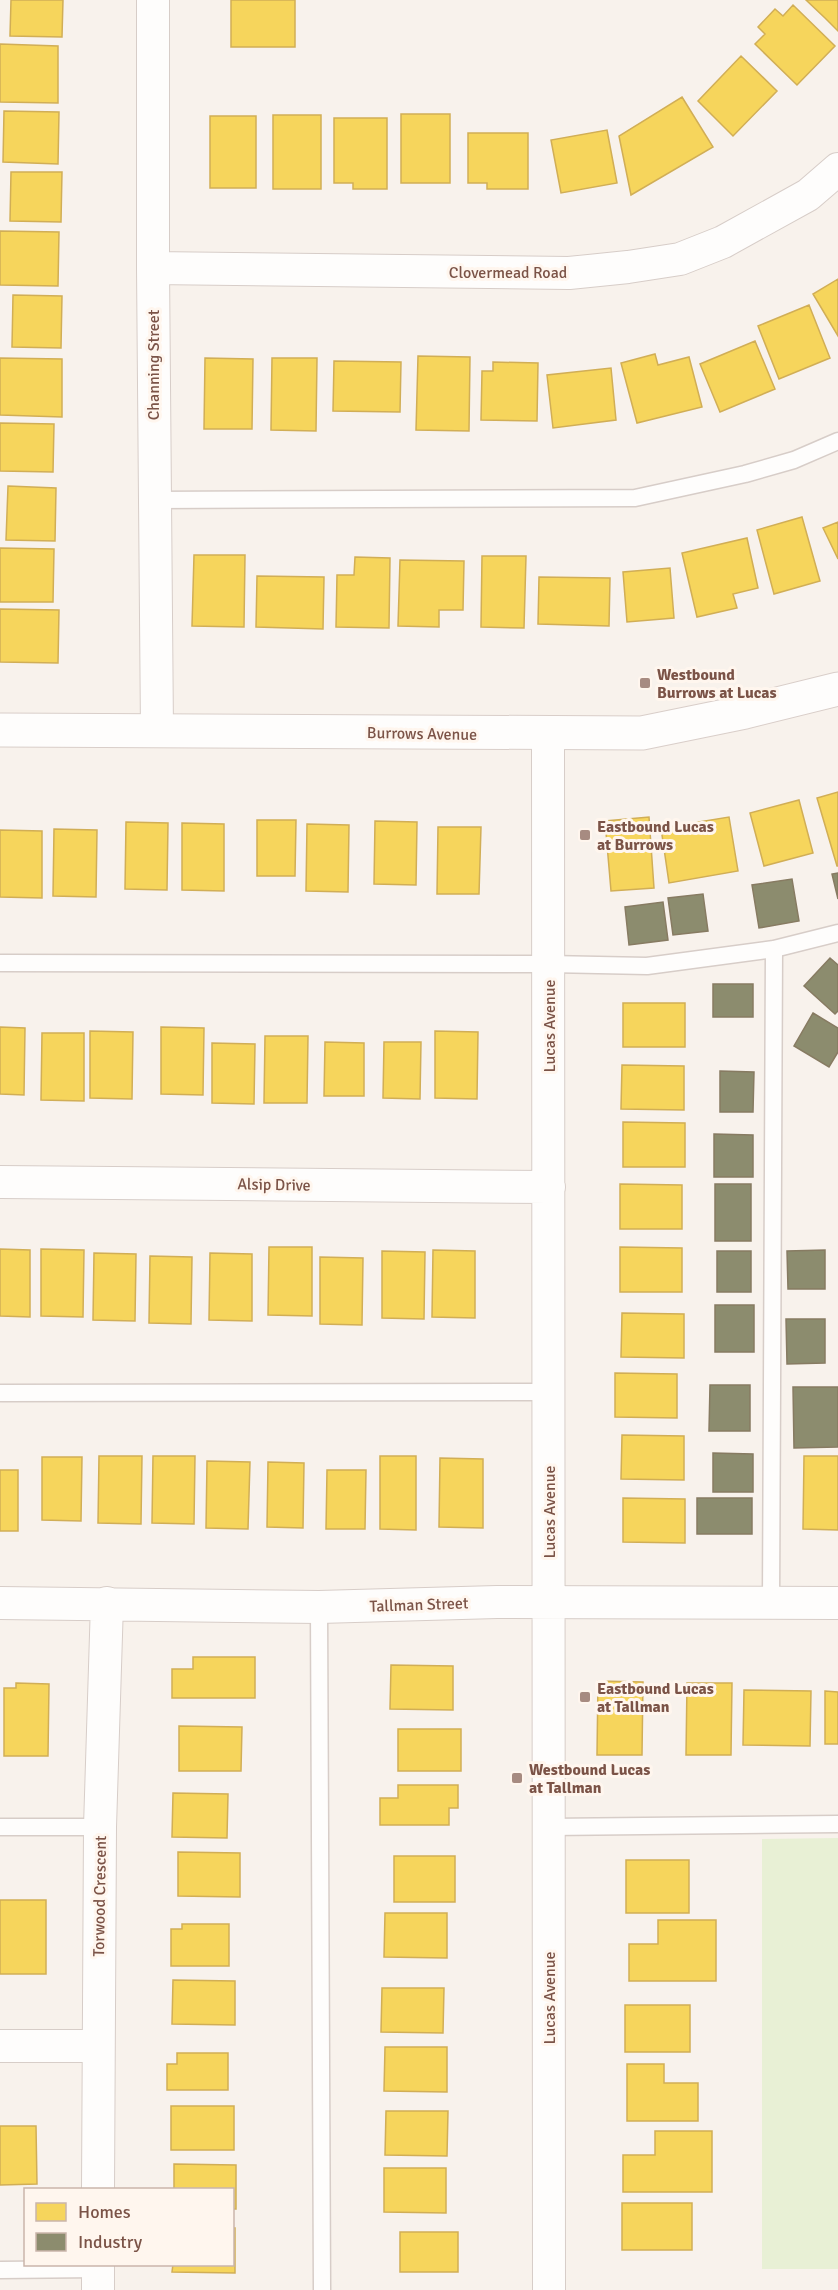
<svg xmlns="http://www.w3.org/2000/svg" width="838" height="2290" font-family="Signika,sans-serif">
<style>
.green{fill:#e8f0d5}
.homes{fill:#f6d55c;stroke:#d1ae56;stroke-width:1.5}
.industry{fill:#8c8c6e;stroke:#877b62;stroke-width:1.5}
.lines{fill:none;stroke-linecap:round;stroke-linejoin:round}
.lane-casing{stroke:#d7cdc8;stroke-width:19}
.street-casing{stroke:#d7cdc8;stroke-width:34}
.secondary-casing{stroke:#d9cec9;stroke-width:35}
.lane{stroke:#fefdfc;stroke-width:16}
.street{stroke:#fefdfc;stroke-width:32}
.secondary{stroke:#fefdfc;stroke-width:33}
.poi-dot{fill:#a78b81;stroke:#fff6ee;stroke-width:2}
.labels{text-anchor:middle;stroke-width:6;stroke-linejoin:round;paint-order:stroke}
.street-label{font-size:16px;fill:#7b5347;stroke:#fff6ee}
.poi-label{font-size:16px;font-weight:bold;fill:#7b5347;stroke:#fff6ee;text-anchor:start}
</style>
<rect width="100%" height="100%" fill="#f8f2ec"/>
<!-- green -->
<path class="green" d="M838 1838V2269H762V1839Z"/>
<!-- homes -->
<path class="homes" d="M11 0H63L62 37 10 36Z
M231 0H295V47H231Z
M806 0H838V31L825 18Z
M793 5 835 46 797 85 755 44 765 34 758 27 775 9 783 16Z
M0 44 58 46V103L0 102Z
M741 56 777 91 733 136 698 101Z
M682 97 713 147 631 195 619 136Z
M4 111 59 112 58 164 3 162Z
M401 114H450V183H401Z
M273 115H321V189H273Z
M210 116H256V188H210Z
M334 118H387V189H353V183H334Z
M607 130 617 183 561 193 551 140Z
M468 133H528V189H487V183H468Z
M11 172H62L61 222 10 221Z
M0 231 59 232 58 286 0 285Z
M838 279V336L813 294Z
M13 295 62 296 61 348 12 347Z
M809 305 830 358 779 379 758 326Z
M755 341 775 389 720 412 700 364Z
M655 354 658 365 689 357 702 407 637 423 621 363Z
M418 356 470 357 469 431 416 430Z
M0 358 62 359V417L0 415Z
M205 358 253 359 252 429H204Z
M272 358H317L316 431 271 430Z
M334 361 401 362 400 412 333 411Z
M493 362 538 363 537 421 481 420 482 371H493Z
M611 368 616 420 553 428 547 375Z
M0 423 54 424 53 472 0 471Z
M8 486 56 488 55 541 6 540Z
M802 517 820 581 774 594 757 530Z
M838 522V559L823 528Z
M747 538 758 588 733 594 737 608 697 617 682 553Z
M0 548 54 549 53 602H0Z
M194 555H245L244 627 192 626Z
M482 556H526L524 628 481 627Z
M355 557 390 558 389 628 336 627 337 575H354Z
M400 560 464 561 463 610H439V627L398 626Z
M670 568 674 618 627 622 623 572Z
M257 576 324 577 323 629 256 627Z
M539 577 610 578 609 626 538 624Z
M0 609 59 610 58 663 0 662Z
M838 792V866H837L817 798Z
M799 800 813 853 764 866 750 813Z
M649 817 654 888 611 891 605 821Z
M729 817 738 871 669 883 661 828Z
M257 820H296L295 876H257Z
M375 821 417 822 416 885 374 884Z
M126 822 168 823 167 890 125 889Z
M182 823 224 824V891L182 890Z
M307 824 349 825 348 892 306 891Z
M438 827H481L479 894H437Z
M54 829 97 830 96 897 53 896Z
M0 830 42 831V898L0 897Z
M623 1003H685V1047H623Z
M0 1027 25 1028 24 1095 0 1094Z
M161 1027 204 1028 203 1095 161 1094Z
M90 1031 133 1032 132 1099 90 1098Z
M435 1031 478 1032 477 1099 435 1098Z
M42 1033H84V1101L41 1100Z
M265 1036H308L307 1103H264Z
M325 1042 364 1043V1096H324Z
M384 1042H421L420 1099 383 1098Z
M212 1043 255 1044 254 1104 212 1103Z
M622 1065 684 1066V1110L621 1109Z
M623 1122 685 1123V1167H623Z
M620 1184 682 1185V1229H620Z
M269 1247H312V1316L268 1315Z
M620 1247 682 1248V1292H620Z
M0 1249 30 1250V1317L0 1316Z
M41 1249 84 1250 83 1317 41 1316Z
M433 1250 475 1251V1318L432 1317Z
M382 1251 425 1252 424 1319 382 1318Z
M94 1253 136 1254 135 1321 93 1320Z
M210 1253 252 1254V1321L209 1320Z
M150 1256 192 1257 191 1324 149 1323Z
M320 1257 363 1258 362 1325 320 1324Z
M622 1313 684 1314V1358L621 1357Z
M615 1373 677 1374V1418L615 1417Z
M622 1435 684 1436V1480L621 1479Z
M99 1456H142L141 1524 98 1523Z
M153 1456H195L194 1524 152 1523Z
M380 1456H416V1530L380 1529Z
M804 1456H838V1530L803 1529Z
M42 1457H82L81 1521 42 1520Z
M440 1458 483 1459V1528L439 1527Z
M207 1461 250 1462 248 1529 206 1528Z
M268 1462 304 1463 303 1528 267 1527Z
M0 1470H18V1531H0Z
M327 1470H366L365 1529H326Z
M623 1498 685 1499V1543L623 1542Z
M193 1657H255V1698H172V1669H193Z
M391 1665 453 1666V1710L390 1709Z
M598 1681 643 1682 642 1755H597Z
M16 1683 49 1684 48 1756H4V1688H16Z
M687 1683H732L731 1755H686Z
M744 1690 811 1691 810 1746 743 1745Z
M825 1691 838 1692V1744H825Z
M179 1726 242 1727 241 1771H179Z
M398 1729H461V1771H398Z
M398 1785H458V1808H449V1825H380V1798H398Z
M173 1793 228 1794 227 1838 172 1837Z
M178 1852 240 1853V1897L178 1896Z
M394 1856H455V1902H394Z
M626 1860H689V1913H626Z
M0 1900H46V1974H0Z
M385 1913H447V1958L384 1957Z
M658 1920H716V1981H629V1944H658Z
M182 1924H229V1966H171V1929H182Z
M173 1980 235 1981V2025L172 2024Z
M382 1988H444L443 2033 381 2032Z
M625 2005H690V2052H625Z
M385 2047H447V2092L384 2091Z
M177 2053H228V2090H167V2064H177Z
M627 2064H664V2083H698V2121H627Z
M171 2106H234V2150H171Z
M386 2111H448L447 2156 385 2155Z
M0 2126H36L37 2184 0 2185Z
M655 2131H712V2192H623V2155H655Z
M174 2164 236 2165V2209H232V2190H174Z
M384 2168H446V2213L384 2212Z
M622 2203H692V2250H622Z
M232 2228H235V2273L172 2272 173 2264H232Z
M400 2232H458V2272H400Z"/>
<!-- industry -->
<path class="industry" d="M838 873V899L832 874Z
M792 879 799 921 759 928 752 885Z
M703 894 708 931 673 935 668 898Z
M663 902 668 940 629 945 625 907Z
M830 958 838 965V1011L835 1014 804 986Z
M713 984H753V1017H713Z
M813 1013 838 1028V1052L829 1067 794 1046Z
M720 1071 754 1072 753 1112H720Z
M714 1134 753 1135V1177H714Z
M715 1184H751V1241H715Z
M825 1250V1289H788L787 1251Z
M717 1251H751V1292H717Z
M715 1305H754V1352H715Z
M786 1319H825V1363L787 1364Z
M710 1385H750V1431H709Z
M793 1387H838V1447L794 1448Z
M713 1453 753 1454V1492H713Z
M697 1498H752V1534H697Z"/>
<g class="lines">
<!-- lane casing -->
<g class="lane-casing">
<path id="lane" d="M154 500 635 498 745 474 794 460 838 441
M0 963 549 964 647 966 774 949 838 933
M0 1393 549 1392
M771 1604 774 949
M319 1607 322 2290
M0 1827H100
M549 1827 838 1824
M0 2270 98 2269"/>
</g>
<!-- street casing -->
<g class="street-casing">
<path id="street" d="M153 0V268L157 731
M153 268 569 273 628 267 680 259 723 242 808 195 838 169
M548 734 549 2290
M0 1182 549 1187
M0 1603 319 1607 497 1602 838 1603
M0 2046H98
M98 2190 100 1827 107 1603
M98 2290V2264"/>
</g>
<!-- secondary casing -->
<g class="secondary-casing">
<path id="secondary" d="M0 730 642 733 745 712 838 689"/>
</g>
<!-- lane -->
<use href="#lane" class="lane"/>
<!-- street -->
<use href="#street" class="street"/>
<!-- secondary -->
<use href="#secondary" class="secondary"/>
</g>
<!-- markers -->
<g class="poi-dot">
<rect x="639" y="677" width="12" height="12" rx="3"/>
<rect x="579" y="829" width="12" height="12" rx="3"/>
<rect x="579" y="1691" width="12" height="12" rx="3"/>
<rect x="511" y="1772" width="12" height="12" rx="3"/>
</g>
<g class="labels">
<!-- street labels -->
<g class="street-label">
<text x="508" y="278">Clovermead Road</text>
<text transform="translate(153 365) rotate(-90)" y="6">Channing Street</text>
<text transform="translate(422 733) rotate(1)" y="6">Burrows Avenue</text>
<text transform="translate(549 1026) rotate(-90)" y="6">Lucas Avenue</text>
<text transform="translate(274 1184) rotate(1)" y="6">Alsip Drive</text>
<text transform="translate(549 1512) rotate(-90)" y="6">Lucas Avenue</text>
<text transform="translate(419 1604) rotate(-2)" y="6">Tallman Street</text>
<text transform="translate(99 1896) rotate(-89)" y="6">Torwood Crescent</text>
<text transform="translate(549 1998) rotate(-90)" y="6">Lucas Avenue</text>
</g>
<!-- poi labels -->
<g class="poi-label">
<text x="657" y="680">Westbound<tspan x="657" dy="18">Burrows at Lucas</tspan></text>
<text x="597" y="832">Eastbound Lucas<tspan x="597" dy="18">at Burrows</tspan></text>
<text x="597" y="1694">Eastbound Lucas<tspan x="597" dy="18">at Tallman</tspan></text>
<text x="529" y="1775">Westbound Lucas<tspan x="529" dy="18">at Tallman</tspan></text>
</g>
</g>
<!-- legend -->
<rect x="24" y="2188" width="210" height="78" fill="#fff6ee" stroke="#cab5ab" stroke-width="1.5"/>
<rect x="36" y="2203" width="30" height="18" fill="#f6d55c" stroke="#cab5ab" stroke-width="1.5"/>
<text x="78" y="2218" font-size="18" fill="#7b5347">Homes</text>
<rect x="36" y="2233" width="30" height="18" fill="#8c8c6e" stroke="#cab5ab" stroke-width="1.5"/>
<text x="78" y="2248" font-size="18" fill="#7b5347">Industry</text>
</svg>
